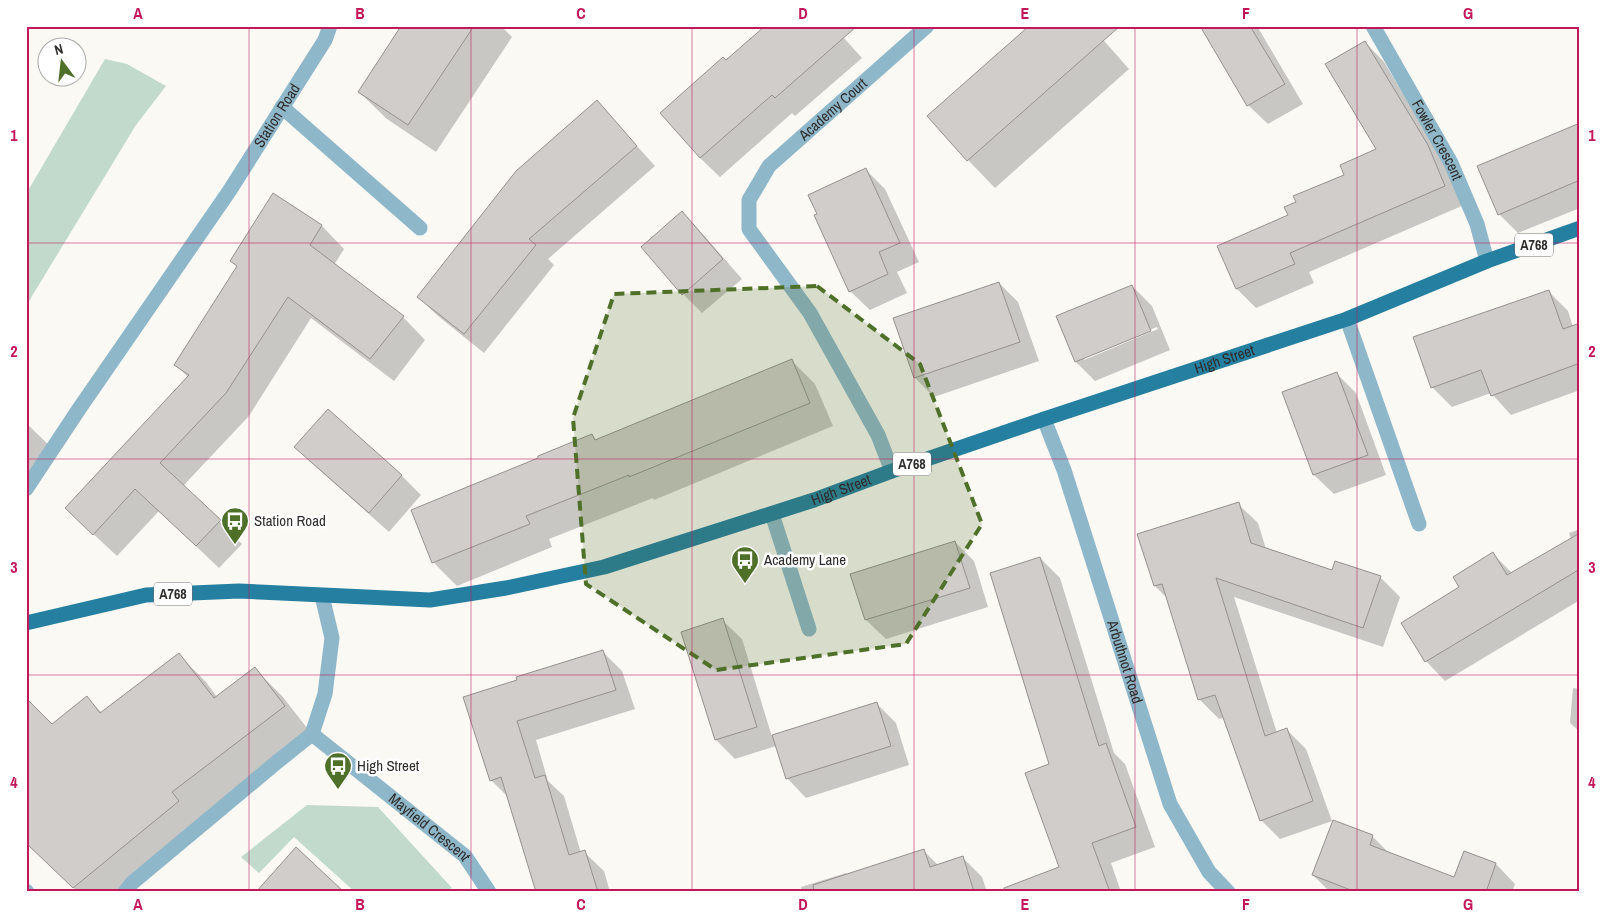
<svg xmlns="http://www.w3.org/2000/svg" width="1606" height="918" font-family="'Archivo Narrow',sans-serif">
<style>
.green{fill:#c2dacb}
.shadow{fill:#0003;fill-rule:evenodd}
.building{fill:#d1cdca;stroke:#95918e}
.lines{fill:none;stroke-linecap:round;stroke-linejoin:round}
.service{stroke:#8fb7ca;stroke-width:15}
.minor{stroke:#8fb7ca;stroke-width:15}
.tertiary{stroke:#8fb7ca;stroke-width:15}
.primary{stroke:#257fa1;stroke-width:15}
.marked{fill:#4e7028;fill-opacity:0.2;stroke:#4e7028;stroke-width:4;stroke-dasharray:10 6;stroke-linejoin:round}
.grid{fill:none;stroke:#c2185b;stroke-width:1;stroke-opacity:0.55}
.labels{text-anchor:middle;stroke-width:5;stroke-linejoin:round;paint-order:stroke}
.shield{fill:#fff;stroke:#6d6c6b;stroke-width:1}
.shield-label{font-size:14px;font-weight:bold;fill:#2e2d2b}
.street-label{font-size:15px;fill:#2e2d2b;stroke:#fff}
.poi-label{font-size:15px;fill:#2e2d2b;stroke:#fff;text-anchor:start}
.neatline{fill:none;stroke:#c2185b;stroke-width:2}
.grid-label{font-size:16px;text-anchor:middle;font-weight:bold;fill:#c2185b}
</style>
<rect width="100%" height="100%" fill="#faf9f4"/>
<!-- green -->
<path class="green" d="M105 59 127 64 166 86 136 125 26 306V194Z
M307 805 378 807 452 888 443 892H355L294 837 259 873 241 857Z"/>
<!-- shadow -->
<path class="shadow" d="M403 26H501L512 37 436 152 387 119 359 92Z
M833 26 862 58 795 116 792 113 720 177 700 158 726 62Z
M1091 26 1129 69 995 188 968 160Z
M1201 26H1257L1303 104 1268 124 1248 105Z
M1365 42 1384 62 1447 166 1464 205 1309 272 1314 283 1256 308 1237 289 1290 216 1298 203 1346 175 1378 150Z
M597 102 655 166 548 259 554 265 484 353 438 316 418 297Z
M1580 124V208L1518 233 1499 214Z
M866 170 885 189 919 262 897 272 907 293 870 310 850 291Z
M273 195 322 226 344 249 334 265 403 317 425 340 394 381 311 318 249 416 183 486 242 544 219 568 159 511 117 556 89 530 188 377 176 365 238 267 231 260Z
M682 213 701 232 742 279 702 313 683 294Z
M999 283 1018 302 1039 361 934 397 915 378Z
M1132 286 1152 306 1170 350 1095 381 1076 362ZM1157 327 1158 329 1084 360V357Z
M1548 291 1568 311 1573 327 1580 325V390L1511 415 1491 393 1452 407 1432 387Z
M792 361 815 384 833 426 654 500 653 498 549 539 552 547 457 586 433 562 540 459 592 435 597 441Z
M1337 374 1356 393 1386 475 1334 494 1314 475 1284 393Z
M328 411 402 476 421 495 389 532 315 466 295 447Z
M26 423 54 450 26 482Z
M1238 504 1258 523 1266 549 1333 572 1380 577 1400 597 1383 647 1234 597 1277 733 1286 729 1306 749 1332 821 1280 839 1261 820 1223 718 1219 719 1200 700 1168 599 1155 586Z
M1580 529V600L1445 681 1426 661 1461 588 1493 554 1512 573 1571 539 1569 533Z
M955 542 974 561 988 607 886 639 866 620 852 574Z
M1040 558 1060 578 1114 753 1125 764 1155 847 1111 863 1121 892H1071L1051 765Z
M722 620 742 639 772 737 877 704 896 723 909 765 806 798 787 778 776 746 735 759 716 740Z
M603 652 622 671 635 709 536 740 548 781 564 796 581 853 584 852 604 871 610 892H552L509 798 491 780 465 698Z
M179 655 206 682 217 697 255 669 282 696 311 733 129 892H78L26 842 52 726 87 698 102 713Z
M1573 688 1580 689V732L1570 723Z
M1333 821 1373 837 1390 854 1455 879 1496 864 1515 884 1512 892H1330L1313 875Z
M924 851 938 865 963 858 982 877 987 892H802L801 887 846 873 848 875Z"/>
<!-- building -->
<path class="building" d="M401 26H474L408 125 358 92Z
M765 26H857L775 98 772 95 700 158 660 113 723 57 726 60Z
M1029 26H1120L967 161 927 116Z
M1200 26H1250L1285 84 1247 106Z
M1365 41 1428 145 1445 186 1290 253 1295 264 1236 289 1217 246 1288 215 1284 207 1296 202 1293 196 1344 175 1340 165 1376 149 1325 64Z
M597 100 637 146 529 239 536 245 464 334 417 297 516 171Z
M1580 123V180L1498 215 1477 166Z
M866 168 900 243 879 252 888 274 849 292 814 215 817 214 808 195Z
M273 193 322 225 310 245 404 316 370 359 288 297 226 393 160 463 221 520 196 546 135 489 93 535 65 508 189 375 174 365 237 266 230 261Z
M682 211 723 259 682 295 641 247Z
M999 282 1020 342 914 378 893 318Z
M1132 285 1151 331 1075 362 1056 316Z
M1549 290 1563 329 1580 323V363L1491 396 1481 370 1431 388 1413 337Z
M792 359 810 403 629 477V475L526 516 530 524 432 563 411 510 538 458V456L592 434 595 440Z
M1337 372 1368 455 1313 475 1282 392Z
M328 409 402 475 369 513 294 447Z
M1239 502 1251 543 1332 570 1335 561 1381 576 1363 628 1216 578 1265 736 1287 728 1313 801 1260 821 1215 695 1198 700 1162 584 1154 586 1137 534Z
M1580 533V569L1425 662 1401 623 1459 587 1453 577 1493 552 1507 575Z
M955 541 970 588 865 620 850 574Z
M1040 557 1099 746 1106 743 1136 827 1092 843 1110 892H1004V888L1059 867 1025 773 1049 764 990 573Z
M723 618 757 727 715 740 681 632Z
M603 650 616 690 517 721 535 778 545 775 569 855 585 850 598 892H536L501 777 490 781 463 697 517 680 516 677Z
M179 653 214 698 255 667 285 706 172 792 179 801 73 888 26 843V698L52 724 87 696 100 713Z
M877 702 891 746 786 779 772 735Z
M1333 820 1373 835 1370 845 1454 877 1464 851 1496 863 1486 892H1356L1312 875Z
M296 847 344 892H256Z
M924 849 930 867 963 856 974 892H814L813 885Z"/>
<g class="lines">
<!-- service -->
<path class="service" d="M325 40 330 26
M282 107 420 228
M772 514 809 629"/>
<!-- minor -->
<g class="minor">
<path id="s1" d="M1373 26 1451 163 1477 224 1487 261"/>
<path d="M1347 319 1419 524"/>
<path id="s2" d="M1044 419 1064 470 1170 804 1209 872 1228 892"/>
<path id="s3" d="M892 471 878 435 810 313 749 229V200L769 166 927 26"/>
<path id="s4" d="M26 489 79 409 230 190 325 40"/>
<path id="s5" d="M312 734 465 856 489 892"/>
<path d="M125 892 132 883 277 762 312 734 325 694 332 638 322 596"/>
</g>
<!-- tertiary -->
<path class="tertiary" d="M26 891 27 892"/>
<!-- primary -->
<path class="primary" id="s6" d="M26 623 146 595 239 591 430 600 506 588 604 567 814 500 892 471 1044 419 1347 319 1487 261 1580 228"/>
</g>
<!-- marked area -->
<path class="marked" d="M817 286 920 364 982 524 906 644 716 670 586 584 573 418 614 294Z"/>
<!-- grid -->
<path class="grid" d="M249 26V892M471 26V892M692 26V892M914 26V892M1135 26V892M1357 26V892M26 243H1580M26 459H1580M26 675H1580"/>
<!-- icons -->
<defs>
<g id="bus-pin" transform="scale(1.4375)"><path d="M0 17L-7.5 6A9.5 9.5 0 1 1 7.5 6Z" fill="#4e7028" stroke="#fff"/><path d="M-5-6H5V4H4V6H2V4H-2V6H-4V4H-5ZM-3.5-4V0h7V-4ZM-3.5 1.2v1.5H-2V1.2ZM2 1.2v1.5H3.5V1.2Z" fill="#fff"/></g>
</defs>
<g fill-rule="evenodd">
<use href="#bus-pin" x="235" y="521"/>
<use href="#bus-pin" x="745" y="560"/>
<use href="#bus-pin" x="338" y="766"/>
</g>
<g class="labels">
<!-- shield labels -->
<g class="shield">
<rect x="1515" y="233.5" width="38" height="23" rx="4"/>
<rect x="893" y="452.5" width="38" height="23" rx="4"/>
<rect x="154" y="582.5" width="38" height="23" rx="4"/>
</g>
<g class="shield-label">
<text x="1534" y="250">A768</text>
<text x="912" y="469">A768</text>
<text x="173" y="599">A768</text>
</g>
<!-- street labels -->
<g class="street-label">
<text dy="5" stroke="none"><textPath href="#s3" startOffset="436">Academy Court</textPath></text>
<text dy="5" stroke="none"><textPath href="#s4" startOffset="450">Station Road</textPath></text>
<text dy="5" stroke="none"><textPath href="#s1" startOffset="131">Fowler Crescent</textPath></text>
<text dy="5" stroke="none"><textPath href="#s6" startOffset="1239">High Street</textPath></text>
<text dy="5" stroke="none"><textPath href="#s6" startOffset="834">High Street</textPath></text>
<text dy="5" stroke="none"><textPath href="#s2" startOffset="256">Arbuthnot Road</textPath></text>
<text dy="5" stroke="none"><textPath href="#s5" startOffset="150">Mayfield Crescent</textPath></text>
</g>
<!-- poi labels -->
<g class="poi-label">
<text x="254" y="526">Station Road</text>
<text x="764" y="565">Academy Lane</text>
<text x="357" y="771">High Street</text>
</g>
</g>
<!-- border -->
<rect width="1606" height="918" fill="none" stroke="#ffffff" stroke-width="55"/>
<!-- north arrow -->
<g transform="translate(62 62) rotate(345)"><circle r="24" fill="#ffffff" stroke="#ababaa"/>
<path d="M0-4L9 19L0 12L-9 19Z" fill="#4e7028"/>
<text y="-8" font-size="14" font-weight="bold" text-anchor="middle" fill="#2e2d2b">N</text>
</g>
<rect x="28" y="28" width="1550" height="862" class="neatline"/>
<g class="grid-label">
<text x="138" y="19">A</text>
<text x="360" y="19">B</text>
<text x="581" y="19">C</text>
<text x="803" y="19">D</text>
<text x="1025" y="19">E</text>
<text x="1246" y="19">F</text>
<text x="1468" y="19">G</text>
<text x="14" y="141">1</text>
<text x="1592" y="141">1</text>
<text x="14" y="357">2</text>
<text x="1592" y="357">2</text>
<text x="14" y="573">3</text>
<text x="1592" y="573">3</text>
<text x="14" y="788">4</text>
<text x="1592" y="788">4</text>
<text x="138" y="910">A</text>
<text x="360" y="910">B</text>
<text x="581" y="910">C</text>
<text x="803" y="910">D</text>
<text x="1025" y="910">E</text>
<text x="1246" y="910">F</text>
<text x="1468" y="910">G</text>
</g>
</svg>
